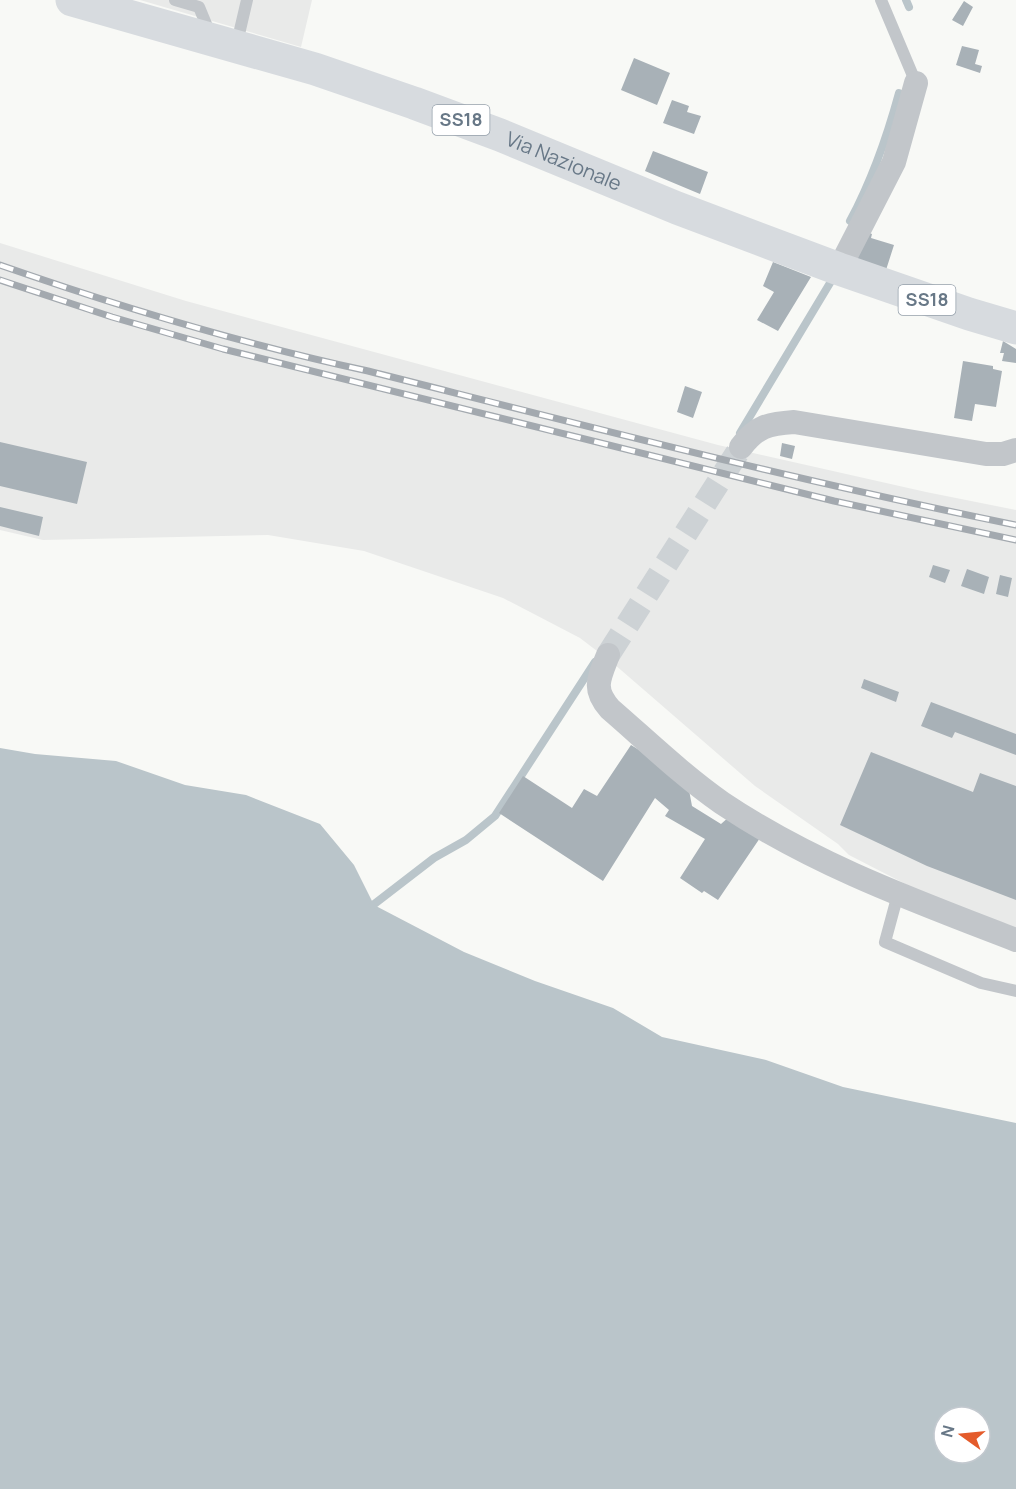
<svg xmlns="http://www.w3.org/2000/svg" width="1016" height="1489" font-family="Manrope,sans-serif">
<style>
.built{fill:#e9eae9}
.water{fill:#bac5ca;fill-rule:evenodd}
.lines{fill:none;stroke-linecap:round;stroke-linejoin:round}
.stream{stroke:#bac5ca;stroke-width:8}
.building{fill:#a8b1b7}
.street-tunnel{stroke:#cdd2d5;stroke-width:24;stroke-dasharray:24 12;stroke-linecap:butt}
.lane{stroke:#c2c6ca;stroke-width:12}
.street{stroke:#c2c6ca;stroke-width:24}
.primary{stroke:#d7dbdf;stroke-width:33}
.rail-casing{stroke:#a3a9af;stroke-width:7}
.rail{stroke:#fff;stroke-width:4.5;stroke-dasharray:14;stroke-linecap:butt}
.labels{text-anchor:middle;stroke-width:6;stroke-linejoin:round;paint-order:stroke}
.shield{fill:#fff;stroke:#95a0ab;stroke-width:1.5}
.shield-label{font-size:18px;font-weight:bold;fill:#687887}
.street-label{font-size:20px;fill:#687887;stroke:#fff}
</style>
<rect width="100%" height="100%" fill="#f8f9f6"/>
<!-- built -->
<path class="built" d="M140 0H312L301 47Z
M0 243 186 301 718 445 926 492 1016 510V928L921 892 849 855 838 844 755 786 614 664 580 638 503 598 364 551 268 535 43 540 0 530Z"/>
<!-- water -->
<path class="water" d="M0 748 35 754 116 761 185 785 246 795 320 824 354 865 374 905 464 952 535 981 613 1008 662 1037 766 1060 843 1087 1016 1123V1489H0ZM944 1417H980V1453H944Z"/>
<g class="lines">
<!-- stream -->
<path class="stream" d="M906 0 909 7
M850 221C872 180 887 137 899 93
M740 433 830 283
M373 905 434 858 466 840 495 816 595 662"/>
</g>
<!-- building -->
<path class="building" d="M964 1 973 7 963 26 952 20Z
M962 46 979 50 975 64 982 66 980 73 956 65Z
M634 58 670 73 657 105 621 90Z
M672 100 689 106 687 112 701 116 694 134 663 123Z
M653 151 708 172 700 194 645 171Z
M864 231 872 234 871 238 894 245 886 270 852 259Z
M773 262 811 277 778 331 757 320 774 292 763 286Z
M1003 341 1016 349V363L1002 361 1004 353H1000Z
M963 361 993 366V369L1002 371 996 407 975 404 972 421 954 418Z
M685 386 702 392 693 418 677 412Z
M0 442 87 462 77 504 0 486Z
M782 443 795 446 792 459 780 456Z
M705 486 721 490 717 502 702 497Z
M0 507 43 517 39 536 0 526Z
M933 565 950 570 945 583 929 577Z
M967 569 989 577 984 594 961 586Z
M1000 575 1012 578 1008 597 996 594Z
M864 679 899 692 896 702 861 688Z
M931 702 1016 734V755L955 732 952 738 921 726Z
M631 745 680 775 689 790 692 806 721 824 730 816 762 835 718 900 704 891 702 893 680 878 705 839 665 816 669 810 655 798 603 881 499 813 523 776 572 808 584 789 597 796Z
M871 752 973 792 980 773 1016 786V900L927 866 840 825Z"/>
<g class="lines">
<!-- street-tunnel -->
<path class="street-tunnel" d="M608 655 741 447"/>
<!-- lane -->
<path class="lane" d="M175 0 199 7 211 36
M881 0 916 83
M236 47 247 0
M898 894 885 942 981 983 1016 991"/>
<!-- street -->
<path class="street" d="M839 269 894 162 916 83
M741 447C757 426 768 424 794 422L986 454H1003L1016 450
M608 655C599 678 592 689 610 709 647 741 682 775 722 803 813 864 915 901 1016 940"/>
<!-- primary -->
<path class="primary" id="s1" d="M72 0 315 69 414 103 500 135 677 208 839 269 969 314 1016 328"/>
<!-- rail casing -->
<g class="rail-casing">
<path id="rail" d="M0 265C120 307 243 344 368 371 583 425 798 481 1016 525
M0 280 112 317 223 349 834 501 1016 540"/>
</g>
<!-- rail -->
<use href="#rail" class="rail"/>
</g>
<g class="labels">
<!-- shield labels -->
<g class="shield">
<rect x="432.5" y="105" width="57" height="30" rx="4.5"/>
<rect x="898.5" y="285" width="57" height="30" rx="4.5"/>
</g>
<g class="shield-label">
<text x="461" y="126">SS18</text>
<text x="927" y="306">SS18</text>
</g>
<!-- street labels -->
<g class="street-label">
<text dy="7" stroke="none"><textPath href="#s1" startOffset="518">Via Nazionale</textPath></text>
</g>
</g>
<!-- north arrow -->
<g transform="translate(962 1435) rotate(285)"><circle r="28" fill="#ffffff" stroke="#c3c9cf" stroke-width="1.5"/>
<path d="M0-4.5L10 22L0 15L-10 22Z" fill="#e45b2b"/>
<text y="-9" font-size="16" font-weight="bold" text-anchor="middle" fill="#687887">N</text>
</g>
</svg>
